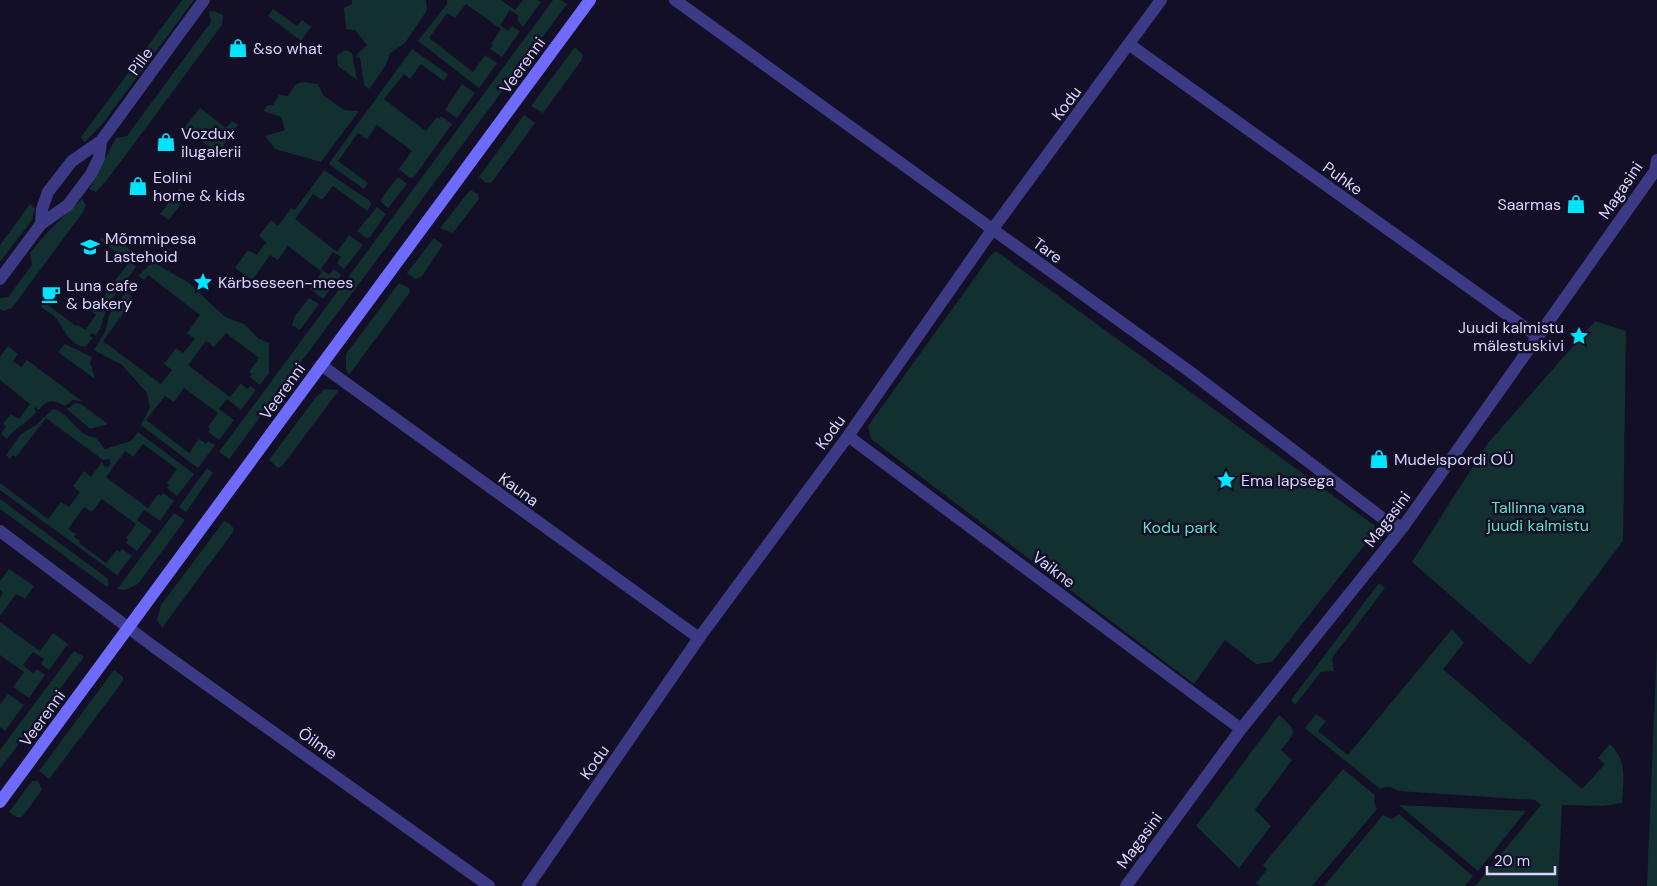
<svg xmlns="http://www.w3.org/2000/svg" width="1657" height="886" font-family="'DM Sans',sans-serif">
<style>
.green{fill:#12302f}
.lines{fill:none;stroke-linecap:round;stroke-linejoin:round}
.street{stroke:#3d3a85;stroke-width:12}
.secondary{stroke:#6f6bff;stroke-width:12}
.labels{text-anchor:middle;stroke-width:5;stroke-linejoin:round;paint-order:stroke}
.poi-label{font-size:16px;fill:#d9d4ff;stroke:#130f26;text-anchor:start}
.street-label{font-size:16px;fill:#d9d4ff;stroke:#130f26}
.park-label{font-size:16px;fill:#5fe0c0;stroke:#130f26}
</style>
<rect width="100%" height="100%" fill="#130f26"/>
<!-- green -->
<path class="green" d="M182 0H194L103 123 85 142 81 137Z
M352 0H426L427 10 405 43 390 53 386 65 369 89 364 85 360 57 357 58V54L367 45 355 30 346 29 344 8 352 4Z
M447 0H501L515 10 523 0H537L541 2 523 27 517 20 519 16 510 10 500 25 508 31 512 26 520 31 502 57 490 49 493 45 491 44 501 29 466 4 455 18 447 13 429 38 473 72 485 55 497 63 479 88 418 41 447 4Z
M553 0H561L567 4 229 459 219 452Z
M273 9 297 26 302 20 311 27 301 41 268 16Z
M214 11 223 15 222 25 107 180 96 192 89 189 116 138 127 136 211 22 209 12Z
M575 47 583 55 581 61 543 113 531 106Z
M412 49 448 74 444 81 421 64 410 79 404 74 384 99 426 131 437 117 439 119 441 116 452 124 414 177 410 178 399 169 412 151 377 125 367 139 358 133 338 161 368 183 364 189 330 165V162Z
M346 50 352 53 357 80 338 66 337 55Z
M302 82 318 84 323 95 344 110 359 111 321 162 275 149 265 136 285 130 281 117 263 111 268 105H273L279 95 288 96 295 85Z
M462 84 475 93 457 118 445 110Z
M200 108 226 128 232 121 238 125 218 153 184 128Z
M524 115 535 123 492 182 486 183 479 177Z
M324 170 370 201 371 205 367 211 333 186 322 200 313 194 295 219 337 252 349 235 363 245 344 269 337 263 341 257 333 252 321 269 329 275 334 269 341 275 323 299 310 289 322 272 288 246 278 260 270 255 252 280 235 268 248 250 257 255 266 242 259 236 271 220 278 226 291 208 295 210Z
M398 177 407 184 388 208 381 202V199Z
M180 188 188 194 169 220 160 214Z
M470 190 478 194 479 199 453 233 440 228Z
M82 199 86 205 83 212 12 308 3 311 0 309V298L8 297 32 265 30 253C45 233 64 216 82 199Z
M30 204 35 208 32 220 0 262V245Z
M377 207 386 214 370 237 366 238 357 231Z
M109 236 123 242 130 251 129 261 136 267 110 302 103 297 129 262 99 239Z
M434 238 443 245 422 276 416 279 407 273Z
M996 251 1378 528 1272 662 1256 664 1225 640 1194 684 871 439 868 426 991 255Z
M153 262 189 283 225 317 244 324 259 339 269 343V373L260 385 250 377 252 374 249 372 259 358 226 333 214 347 206 341 188 365 230 397 241 383 247 389 250 386 256 390 241 410 227 399 219 409 234 420 219 440 208 432 210 429 208 427 218 413 184 388 174 402 165 396 146 420 189 453 199 439 206 444 208 441 215 445 198 468 141 425 150 407 147 393 122 365 94 350 105 332 110 313 126 292 132 297 129 300 132 302 103 341 161 384 172 370 164 364 176 348 183 353 195 339 187 333 200 315 148 275 144 280 138 276Z
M399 283 409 288 410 292 349 375 346 369V354Z
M309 298 319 304 300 330 292 325 295 316Z
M97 299 107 307 100 329 95 336 93 333 89 335 93 338 85 347C69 344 65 331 57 319 53 314 45 311 41 306L44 302 76 326 78 325 85 330 96 315 89 309Z
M1595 321 1626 331 1623 541 1530 665 1412 562 1488 443Z
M65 344 92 357 90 363 95 379 58 352Z
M8 346 18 354 13 361 21 367 27 360 82 401 73 400 65 406C54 400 47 399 39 410L35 407 34 409 36 412C28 423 15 427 7 439L1 434 6 427 3 424 11 414 19 419 30 404 0 380V357Z
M325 389 339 390 282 466 278 468 269 460 316 397Z
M75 403 81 404 108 424 90 429 67 409Z
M53 409C70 412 77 437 95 437L105 449 131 441 138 432 194 474 177 496 167 488 169 485 167 483 177 469 143 444 133 457 125 451 106 477 148 508 158 494 161 496 163 493 174 501 160 521 144 510 137 520 152 531 137 551 126 543 128 540 126 538 136 524 102 499 92 512 84 507 68 529 76 534 74 537 80 541 79 543 106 563 117 550 119 552 122 549 132 556 117 575 0 490V483L48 519 61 502 69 507 80 492 73 486 84 471 91 477 102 462 104 466 108 467 111 463 109 459 103 460 46 418 16 457 13 455 10 459 6 455 21 434 36 425Z
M207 468 213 473 186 512 179 507Z
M0 499 107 578 109 584 107 587 0 509Z
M174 513 185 520 138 584 125 590 117 589Z
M224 521 230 524 234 529 233 532 162 628 157 620 161 605Z
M9 569 34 586 25 599 16 594 0 616V598L3 593 0 590V581Z
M1379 583 1385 588 1332 658 1334 671 1321 672 1295 705 1291 700Z
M0 622 40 651 53 633 68 644 49 670 41 664 44 659 33 652 23 665 33 673 37 669 45 675 29 698 13 687 24 672 0 655Z
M1452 629 1464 643 1443 669 1582 789 1605 764 1598 758 1610 744C1628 762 1623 779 1622 803L1604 806 1562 805 1558 886H1475L1541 805 1535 800 1398 791C1392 786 1387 786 1380 789L1305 728 1316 714 1326 721 1318 731 1348 755Z
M1657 645V886H1647Z
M74 651 84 657 0 769V750Z
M114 670 123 677V681L49 779 39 771Z
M8 694 24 705 5 731 0 727V705Z
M1279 715C1298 731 1296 732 1281 750L1292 760 1255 810 1271 826 1239 868 1196 826Z
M1343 769 1375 795 1374 802 1377 809 1312 886H1260L1256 883 1267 870 1263 865Z
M32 781H38L42 790 22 817H16L9 812Z
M1399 805 1526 811 1478 871Z
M1399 814 1473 876 1465 886H1324L1383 815 1392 819Z"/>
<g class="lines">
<!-- street -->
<path class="street" d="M675 0 1189 371 1385 520 1403 527
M1130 45 1537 336
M41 224 42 209 48 192 72 161 101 141 204 0
M0 279 41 224 68 205 91 174 99 158 101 141
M321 365 699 638
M848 436 1241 729
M0 531 154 647 489 886
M528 886 699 638 848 436 992 230 1161 0
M1126 886 1241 729 1403 527 1655 171 1657 160"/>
<!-- secondary -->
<path class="secondary" d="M0 802 590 0"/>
</g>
<!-- icons -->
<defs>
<g id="shop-bare" transform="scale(1.5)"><path d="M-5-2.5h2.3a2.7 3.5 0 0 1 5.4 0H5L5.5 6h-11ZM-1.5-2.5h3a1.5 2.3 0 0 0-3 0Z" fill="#00e5ff" stroke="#130f26" stroke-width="2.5" paint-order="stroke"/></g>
<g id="school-bare" transform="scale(1.5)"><path d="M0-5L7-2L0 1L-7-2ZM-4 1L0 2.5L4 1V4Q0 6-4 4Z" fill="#00e5ff" stroke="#130f26" stroke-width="2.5" paint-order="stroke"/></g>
<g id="sight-bare" transform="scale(1.5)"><path d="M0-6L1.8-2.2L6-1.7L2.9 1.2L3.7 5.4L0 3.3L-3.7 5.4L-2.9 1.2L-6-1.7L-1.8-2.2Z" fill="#00e5ff" stroke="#130f26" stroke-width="2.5" paint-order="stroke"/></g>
<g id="cafe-bare" transform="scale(1.5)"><path d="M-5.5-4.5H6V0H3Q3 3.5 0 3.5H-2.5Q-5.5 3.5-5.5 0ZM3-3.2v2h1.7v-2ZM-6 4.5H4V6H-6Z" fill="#00e5ff" stroke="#130f26" stroke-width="2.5" paint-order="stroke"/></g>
</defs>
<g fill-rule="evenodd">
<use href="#shop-bare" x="238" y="48"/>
<use href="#shop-bare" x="166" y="142"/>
<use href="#shop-bare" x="138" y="186"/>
<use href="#shop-bare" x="1576" y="204"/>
<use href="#school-bare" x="90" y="247"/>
<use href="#sight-bare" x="203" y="282"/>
<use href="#cafe-bare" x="51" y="294"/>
<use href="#sight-bare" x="1579" y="336"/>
<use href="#shop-bare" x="1379" y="459"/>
<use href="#sight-bare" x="1226" y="480"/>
</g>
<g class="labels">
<!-- poi labels -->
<g class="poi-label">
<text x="253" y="54">&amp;so what</text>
<text x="181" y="139">Vozdux<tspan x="181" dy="18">ilugalerii</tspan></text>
<text x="153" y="183">Eolini<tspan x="153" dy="18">home &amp; kids</tspan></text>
<text x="1561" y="210" text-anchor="end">Saarmas</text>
<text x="105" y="244">Mõmmipesa<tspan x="105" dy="18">Lastehoid</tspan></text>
<text x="218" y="288">Kärbseseen-mees</text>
<text x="66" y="291">Luna cafe<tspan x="66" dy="18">&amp; bakery</tspan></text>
<text x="1564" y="333" text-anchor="end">Juudi kalmistu<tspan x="1564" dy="18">mälestuskivi</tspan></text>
<text x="1394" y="465">Mudelspordi OÜ</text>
<text x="1241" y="486">Ema lapsega</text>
</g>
<!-- street labels -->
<g class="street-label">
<text transform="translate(140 61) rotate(-54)" y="6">Pille</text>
<text transform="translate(522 65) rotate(-54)" y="6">Veerenni</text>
<text transform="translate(1066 103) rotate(-53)" y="6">Kodu</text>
<text transform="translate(1343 178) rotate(36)" y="6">Puhke</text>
<text transform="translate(1620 190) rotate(-56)" y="6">Magasini</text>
<text transform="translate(1048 250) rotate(36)" y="6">Tare</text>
<text transform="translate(282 391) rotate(-54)" y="6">Veerenni</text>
<text transform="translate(830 432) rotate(-54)" y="6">Kodu</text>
<text transform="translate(519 489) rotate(36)" y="6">Kauna</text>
<text transform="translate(1387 519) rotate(-53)" y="6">Magasini</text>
<text transform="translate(1054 569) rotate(37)" y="6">Vaikne</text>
<text transform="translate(42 718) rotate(-54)" y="6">Veerenni</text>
<text transform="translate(318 743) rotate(35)" y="6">Õilme</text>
<text transform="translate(594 762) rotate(-55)" y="6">Kodu</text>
<text transform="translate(1139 840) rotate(-54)" y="6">Magasini</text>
</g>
<!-- park labels -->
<g class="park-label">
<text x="1538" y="513">Tallinna vana<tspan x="1538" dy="18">juudi kalmistu</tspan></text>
<text x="1180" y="533">Kodu park</text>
</g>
</g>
<!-- scale -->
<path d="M1487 866v8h68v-8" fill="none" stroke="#d9d4ff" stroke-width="2.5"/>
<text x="1494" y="866" font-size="15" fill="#d9d4ff" stroke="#130f26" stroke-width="4" paint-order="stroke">20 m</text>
</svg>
